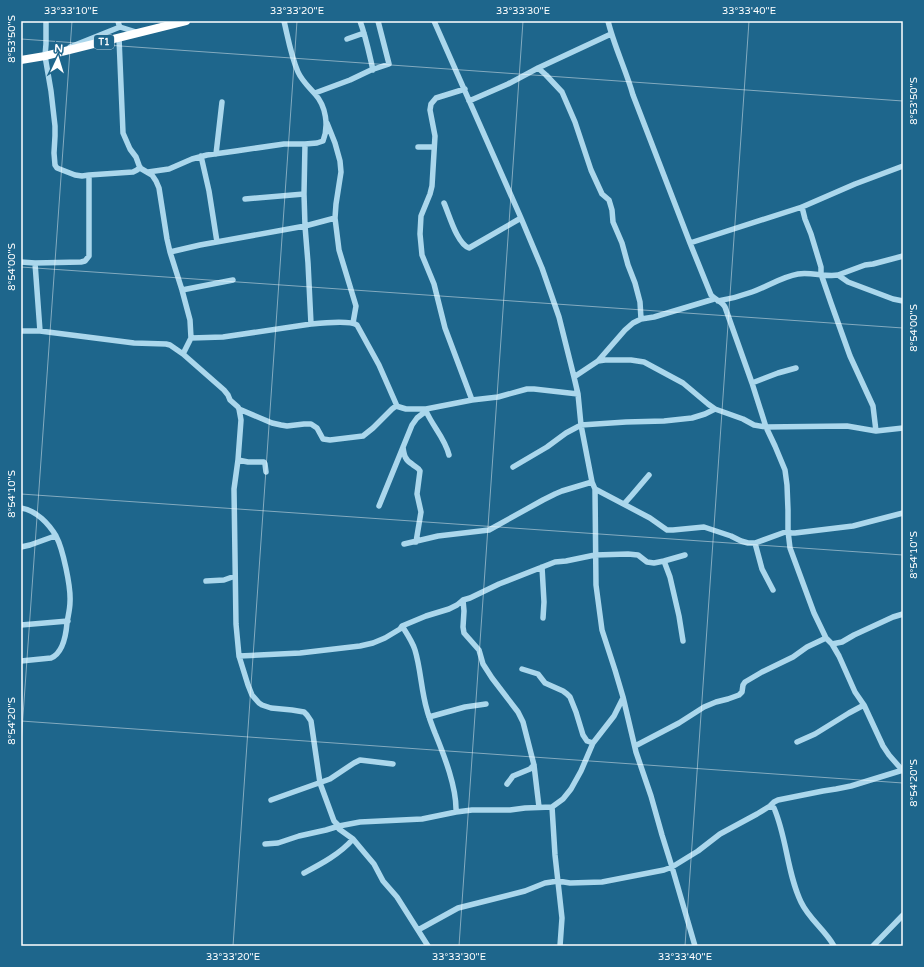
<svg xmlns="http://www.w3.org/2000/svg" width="924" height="967" font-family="'Varela Round',sans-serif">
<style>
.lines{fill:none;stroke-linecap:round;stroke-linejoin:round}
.minor{stroke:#abd7ec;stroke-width:5.5}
.highway{stroke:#fff;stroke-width:8}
.ticks{fill:none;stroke:#fff;stroke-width:1;stroke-opacity:0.45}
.labels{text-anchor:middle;stroke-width:3;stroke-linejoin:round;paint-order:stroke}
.shield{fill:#1e668c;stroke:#bcd1dc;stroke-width:1}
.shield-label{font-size:9px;font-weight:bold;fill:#fff}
.neatline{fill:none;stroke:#fff;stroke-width:1.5}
.ticks-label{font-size:10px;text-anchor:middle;fill:#fff}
</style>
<rect width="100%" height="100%" fill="#1e668c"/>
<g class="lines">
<!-- minor -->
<path class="minor" d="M46 21V44L45 56 51 91 55 126V136L54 153 55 165 57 168 75 175 82 176 89 175
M118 21 119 25 120 27 136 32
M360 21C366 37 369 53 373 70
M434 21 521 218 542 268 559 317 574 377 578 394 581 425 592 482 595 489 596 585 602 630 615 670 623 697 636 752 651 796 662 835 672 867 695 946
M608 21C614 46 626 70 633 95L690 243 711 295C715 300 722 301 725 307L752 383 766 427 775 446 785 470 787 485 788 510V531L790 548 814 613 826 638 832 644 839 656 855 692 864 705 883 746 889 755 903 771
M347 39 364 33
M70 47 120 27
M538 68 546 75 562 92 575 122 591 170 602 194 609 200 612 210 613 222 622 243 628 265 635 283 640 302 641 319
M465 89 436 98 431 104 430 110 435 136 432 186 430 194 421 216 420 234 422 255 434 284 445 328 472 400
M315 93 350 80 371 70 389 64 388 60 378 21
M469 101 508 84 538 68 611 34
M327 123 335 143 340 161 341 172 336 204 335 218 339 250 356 306 353 323
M418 147H434
M216 154 222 102
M201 156 209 191 217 242
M148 172 169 169 192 159 207 155 236 151 284 144H305L317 143 323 141C329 126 326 106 315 94 309 87 302 81 298 72 291 56 288 38 284 21
M245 199 304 194
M444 203C449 214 457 244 469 248L521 218
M802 207 805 219 811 234 821 267V274L831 303 850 356 873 406 876 431
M690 243 802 207 855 184 903 166
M170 252 200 245 305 226 335 218
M21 262 35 263 81 262 85 261 89 256V175L133 172 137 170 140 167
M35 263 40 331
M838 275 865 265 873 264 903 256
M182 290 233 280
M718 301C730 299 741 296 752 292 767 287 781 277 798 274 811 272 825 277 838 275L848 282 893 299 903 301
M311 324C321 323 350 320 357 325L379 365 397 406
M21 331H40L134 343 166 344 170 345 183 354 191 338 190 320 182 290 170 252 167 239 159 188 156 181 152 175 140 168 136 157 130 149 123 133 119 38
M191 338 223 337 311 324 308 263 305 226 304 194 305 144
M183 354 224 390 228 395 230 400 238 407 239 409 241 420 238 460 234 489 236 624 239 656 248 685 252 695 259 703 262 705 271 708 292 710 304 712 307 715 311 721 320 783 334 821 339 826V829L353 839 363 851 374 864 383 881 397 897 428 946
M598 361 625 330 633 323 641 319 654 317 714 299
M574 377 598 361 605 360H631L644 362 683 383 708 404 715 409 743 419 754 425 766 427 847 426 876 431 903 428
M752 383 778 373 796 368
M239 409 272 423 281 425 287 426 304 424H311L317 428 323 439 330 440 363 436 373 428 392 409 396 406 406 409H426L472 400 498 397 527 389H534L578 394
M426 411C433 427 445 438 449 455
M403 447C404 455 405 460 412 464 415 467 418 467 420 471L417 494 421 512 416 542
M238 460 248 462H264L265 464 266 472
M513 467 547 447 566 433 581 425 626 422 664 421 692 418 705 414 715 409
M595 489 650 518 667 530H673L704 527 731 536 741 541 748 543H755L788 531 791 533H795L853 526 903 513
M624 504 632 495 649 475
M379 506 412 425 417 418 426 411V409
M21 508C36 510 49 524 56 536 63 549 71 587 70 602 70 609 68 616 67 623 66 635 63 653 51 658L21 661
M755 543 762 569 773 590
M404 544 438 536 489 530 543 500 555 494 562 491 592 482
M21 547 30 545 55 536
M664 561 670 577 679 616 683 641
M542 567 544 602 543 618
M206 581 224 580 235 576
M463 600 464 611 463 627 464 633 479 650 483 664 492 678 518 712 523 722 534 765 539 807
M21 625 68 621
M402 626C407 634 412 641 415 650 421 670 421 690 427 710 429 718 432 725 435 733 444 755 457 788 456 812
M832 644 842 642 854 635 893 617 903 614
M239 656 300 653 360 646 373 643 385 638 400 629 402 626 426 616 449 609 457 605 463 600 470 598 499 584 555 562 566 561 595 555 628 554 638 555 647 562 654 563 664 561 685 555
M522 669 538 674 545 683 563 691 567 694 570 697 576 712 583 735 587 741 593 743
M429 717 465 707 486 704
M797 742 815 734 849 713 864 705
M635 746 679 723 704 707 716 702 728 699 739 695 742 692 743 685 745 682 762 672 793 657 807 647 826 638
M507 784 513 776 530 769 534 765
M271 800 330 779 354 763 360 760 393 764
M770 806 774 808C787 838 787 873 801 902 809 919 825 930 834 946
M552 807 555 855 562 918 560 946
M265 844 278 843 299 836 326 830 339 826 360 822 422 819 456 812 472 810H510L525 808 552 807 563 799 571 789 581 771 593 743 614 716 623 698
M304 873C321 864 340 854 353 839
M418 930 458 908 525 891 545 883 558 881 570 883 602 882 664 870 672 867 698 851 720 834 757 814 770 806 774 802 778 800 823 791 836 789 851 786 903 770
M873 946 903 915"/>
<!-- highway -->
<path class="highway" d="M21 60 45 56 186 21"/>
</g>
<!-- ticks -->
<path class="ticks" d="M21 39 903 101M21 267 903 328M21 494 903 555M21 721 903 783M21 744 72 21M233 946 297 21M459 946 523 21M685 946 749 21"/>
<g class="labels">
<!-- shield labels -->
<rect class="shield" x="94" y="35" width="20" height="14" rx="3"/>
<g class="shield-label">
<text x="104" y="45">T1</text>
</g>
</g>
<!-- border -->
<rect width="924" height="967" fill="none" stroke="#1e668c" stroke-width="44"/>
<!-- north arrow -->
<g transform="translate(58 58) rotate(4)" stroke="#1e668c" stroke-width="3" paint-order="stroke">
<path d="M0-3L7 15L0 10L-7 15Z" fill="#ffffff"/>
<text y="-6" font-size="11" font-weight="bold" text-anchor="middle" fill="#ffffff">N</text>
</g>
<rect x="22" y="22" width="880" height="923" class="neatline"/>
<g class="ticks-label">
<text x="71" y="14">33°33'10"E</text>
<text x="297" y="14">33°33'20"E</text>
<text x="523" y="14">33°33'30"E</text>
<text x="749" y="14">33°33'40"E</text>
<text transform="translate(11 39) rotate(-90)" y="4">8°53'50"S</text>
<text transform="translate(913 101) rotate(-90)" y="4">8°53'50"S</text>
<text transform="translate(11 267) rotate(-90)" y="4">8°54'00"S</text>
<text transform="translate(913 328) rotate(-90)" y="4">8°54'00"S</text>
<text transform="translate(11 494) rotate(-90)" y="4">8°54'10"S</text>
<text transform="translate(913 555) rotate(-90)" y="4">8°54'10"S</text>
<text transform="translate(11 721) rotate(-90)" y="4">8°54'20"S</text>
<text transform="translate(913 783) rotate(-90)" y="4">8°54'20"S</text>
<text x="233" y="960">33°33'20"E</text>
<text x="459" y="960">33°33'30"E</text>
<text x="685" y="960">33°33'40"E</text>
</g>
</svg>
